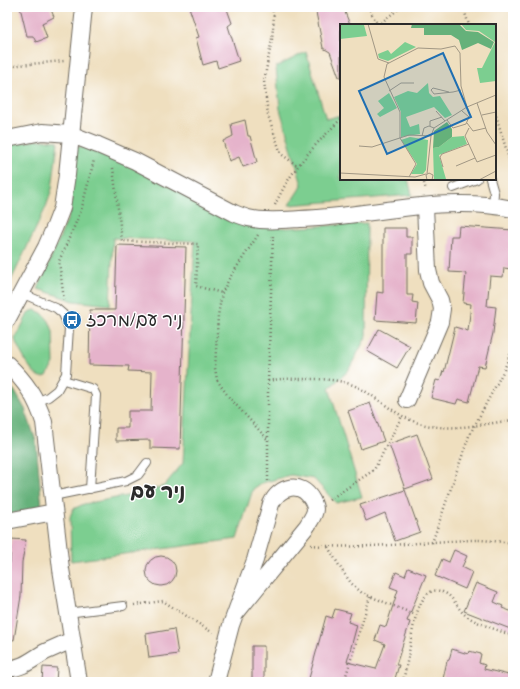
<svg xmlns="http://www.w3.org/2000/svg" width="520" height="689" font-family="'Indie Flower','Playpen Sans Hebrew',sans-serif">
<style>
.green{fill:#7cce90;stroke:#547c5e}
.forest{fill:#65b17a;stroke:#486e52}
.building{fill:#e5b3cb}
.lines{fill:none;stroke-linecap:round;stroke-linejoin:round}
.lane-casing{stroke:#706a5f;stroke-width:10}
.street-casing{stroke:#706a5f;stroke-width:18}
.path{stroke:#706a5f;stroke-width:2.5;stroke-dasharray:1 3;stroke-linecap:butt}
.lane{stroke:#fff;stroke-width:8}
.street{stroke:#fff;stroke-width:16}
.labels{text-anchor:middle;stroke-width:3;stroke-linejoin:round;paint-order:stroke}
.poi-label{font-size:18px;fill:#2b2b2b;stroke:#fff;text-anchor:start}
.quarter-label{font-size:20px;font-weight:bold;fill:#2b2b2b;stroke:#fff}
.inset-road{fill:none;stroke:#a19784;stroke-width:1}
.view{fill:#1f6fb2;fill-opacity:0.15;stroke:#1f6fb2;stroke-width:2}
.inset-edge{fill:none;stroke:#2b2b2b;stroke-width:2}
</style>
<rect width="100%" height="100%" fill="#fff"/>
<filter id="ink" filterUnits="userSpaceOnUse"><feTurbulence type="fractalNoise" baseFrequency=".025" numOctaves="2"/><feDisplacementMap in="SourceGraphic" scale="8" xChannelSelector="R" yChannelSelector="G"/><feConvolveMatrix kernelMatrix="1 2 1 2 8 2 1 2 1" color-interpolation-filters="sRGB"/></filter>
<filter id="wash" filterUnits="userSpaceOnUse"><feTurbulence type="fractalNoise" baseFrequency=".012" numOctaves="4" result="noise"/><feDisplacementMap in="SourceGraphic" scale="16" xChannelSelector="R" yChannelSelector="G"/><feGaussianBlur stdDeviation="0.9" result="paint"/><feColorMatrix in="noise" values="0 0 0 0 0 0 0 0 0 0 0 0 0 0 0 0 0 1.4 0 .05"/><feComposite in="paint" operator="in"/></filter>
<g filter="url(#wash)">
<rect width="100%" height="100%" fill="#efdfbf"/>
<!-- green -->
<path class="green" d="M306 52 326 119 341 115V179H408L412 195 289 205 302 185 280 109 276 67Z
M39 140 58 141 52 189 46 207 7 289V145Z
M75 146 91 149 131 166 244 225 288 228 367 223 366 337 348 371 329 388 362 497 336 503 314 479 291 475 262 483 253 489 237 539 71 561 70 517 73 509 84 504 137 494 164 486 183 463 195 241 113 238 110 305 74 301 38 289 68 218Z
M35 310 42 313 49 321 53 331 54 363 47 376C44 377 41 378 38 376 31 372 17 347 15 339L29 312Z"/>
<!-- forest -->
<path class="forest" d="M7 383 14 390 25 409 36 441 42 508 7 515Z"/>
<g id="blocks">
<!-- building -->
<path class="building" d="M20 7H50L54 17 42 23 47 38 36 42 33 36H27Z
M189 7H222V9H227L232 23 228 26 239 61 218 68 216 61 203 65 196 38 199 37Z
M315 7H343L350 25H341V77H339L330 52 323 48Z
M245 120 248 136H250L257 162 243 167 239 157 229 161 223 141 233 136 231 124Z
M459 226 513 230V238L511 269 504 268 503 277 490 276 487 306 496 307 493 333 485 367 478 366 469 402 458 399 456 404 431 398 436 380 440 381 443 371 444 372 455 327 468 331 471 304 463 303 466 273 449 272 451 236H458Z
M383 228H406V237H412V254H407V295H413L412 302 418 303 416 323 375 320 377 292 383 293Z
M117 245 186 247 180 449 150 448V440L116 441V428H128V411H151L152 372 128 371 129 366 89 365 90 310H115Z
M379 329 410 346 397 368 367 351Z
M370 403 384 441 361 449 348 411Z
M417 434 433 479 405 489 389 444Z
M405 490 420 532 395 541 385 513 366 521 360 505Z
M11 539 26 540 22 562 21 596 14 640 7 639V605L9 594 7 585V563H10Z
M454 550 467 556 462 567 472 572 465 589 435 576 442 559 449 562Z
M146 571a15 15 0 1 1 30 0a15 15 0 1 1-30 0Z
M408 568 426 575 407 621 410 622 396 665H399L394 682H308L326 616 332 618 335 609 351 613 348 622 357 625 347 662 376 669 385 644 375 640 380 625 386 627 398 590 390 587 396 572 405 576Z
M476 583 498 592 494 602 503 606 502 608 513 612V630L464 611Z
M174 629 178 654 149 658 146 634Z
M252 646H264V682H252Z
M452 649 468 654 469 651 481 654 479 663 485 665 484 669 513 676V682H457L443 679 447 661 449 660Z
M43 667 57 668 56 682H42Z"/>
</g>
</g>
<g filter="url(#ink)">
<use href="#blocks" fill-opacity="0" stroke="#706a5f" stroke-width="1"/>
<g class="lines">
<!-- lane casing -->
<g class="lane-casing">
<path id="lane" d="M490 179 494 193 493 207
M453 188 477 179
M21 293 56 308 63 314 69 328 66 374 57 390 48 397 37 402
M64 380 93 389 96 395 90 489
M53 496 126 481 138 475 147 463
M67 613 123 606"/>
</g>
<!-- street casing -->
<g class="street-casing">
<path id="street" d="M7 139 42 132 70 134 98 145 135 161 234 213C239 215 244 217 248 218 265 222 284 220 300 219 371 217 443 194 513 209
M7 320 46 247 55 226 62 208 67 175 84 7
M7 364C26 382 36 397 44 422L61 569 79 682
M407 400 440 322 442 309 440 300 431 283 428 270 425 207
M7 521 54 512
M7 668C21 670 34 658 45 652 54 648 63 644 72 640
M216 682 231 625 255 560 271 504C279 486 301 480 312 500 313 502 315 506 315 509 315 515 310 521 307 526L236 613"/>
</g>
<!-- path -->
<path class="path" d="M272 7 274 16 272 39 264 81 268 115 281 154 298 166
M368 7 378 25
M463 7 469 25
M378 25 401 7
M7 68 19 65 64 61
M495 112 513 172
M113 168 122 241 198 244 196 286 222 293
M423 179 426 190
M275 205C291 169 314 146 341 119
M258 235 229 279 222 293 218 316 215 368 217 380 228 396 268 440
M64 300 59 261 81 211 94 160
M268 381C280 378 292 379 305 379 321 379 337 379 353 385 378 396 395 417 422 424 449 432 485 424 513 420
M268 481V381L273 234
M329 500 374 470 402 416
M432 543 469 436 504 370 513 347
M311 545C367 550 421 541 476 540 488 540 501 542 513 543
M328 547 343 572 351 583 362 593 416 615
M134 605 163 601 213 633
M344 682 370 597
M403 682C405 672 407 662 409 652 412 636 417 578 445 593 455 598 458 611 468 617 481 625 498 630 513 636"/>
<!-- lane -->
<use href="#lane" class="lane"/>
<!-- street -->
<use href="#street" class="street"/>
</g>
</g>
<!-- icons -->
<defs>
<g id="bus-disc" transform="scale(1)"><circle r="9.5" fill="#1f6fb2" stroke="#fff"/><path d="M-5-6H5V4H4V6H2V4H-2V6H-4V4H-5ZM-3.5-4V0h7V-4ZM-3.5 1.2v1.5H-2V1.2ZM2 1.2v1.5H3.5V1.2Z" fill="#fff"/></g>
</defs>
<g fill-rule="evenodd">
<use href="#bus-disc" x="72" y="320"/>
</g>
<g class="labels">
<!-- poi labels -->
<g class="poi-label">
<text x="86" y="326">ניר עם/מרכז</text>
</g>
<!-- quarter labels -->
<g class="quarter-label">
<text x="158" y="498">ניר עם</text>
</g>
</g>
<!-- overview -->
<g transform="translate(340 24)">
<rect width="156" height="156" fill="#efdfbf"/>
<path d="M121 0H156V57L140 59 137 44H142L155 18 139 7 126 6ZM0 1H24L27 12 0 15ZM65 18 76 23 48 37 39 34 38 30 48 26 51 30ZM88 59 89 69 93 73 100 72 112 91 105 94 94 83 66 93 70 103 79 100 80 110 61 113V88L54 73 68 67 77 69ZM49 69 57 84 40 93 37 90 44 84 38 77ZM124 112 127 120 99 131 106 155 94 156 93 124 99 123 112 113ZM70 113 88 116 86 146 83 150H71L77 140 61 116Z" fill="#7cce90"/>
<path d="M72 0H119L126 7 138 8 154 18 151 25 138 19 122 26 119 16 111 11H84V4H71ZM107 98 112 105V113L99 123 93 124 94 107Z" fill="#65b17a"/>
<path class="inset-road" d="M28 0 38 35 49 39M49 67 61 59H74M109 68 93 64 91 66 94 70 113 68 121 66M137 79 147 108 156 121M96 87 105 97M142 91 156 88M107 96 113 104 126 100 129 93 122 87M127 99 133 107 146 104M90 102V97L102 93M129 104 125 112 137 138 156 131M82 112 84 104 89 102 94 104M19 122 32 123 69 111 91 112M116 142 135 134M103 143 100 133 102 130 129 120M0 149 75 153 86 150M87 150 91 112 94 104 127 83 156 71M69 153 76 140 60 114V88L44 53 47 40 78 24 101 25 115 22 120 29 121 62 127 83M87 156 86 151 89 149 93 151 92 156M139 156 156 147"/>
<path class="view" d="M103 29 131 93 47 130 19 67Z"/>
<rect width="156" height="156" class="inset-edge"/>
</g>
<!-- margin -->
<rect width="520" height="689" fill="none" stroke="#fff" stroke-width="24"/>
</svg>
